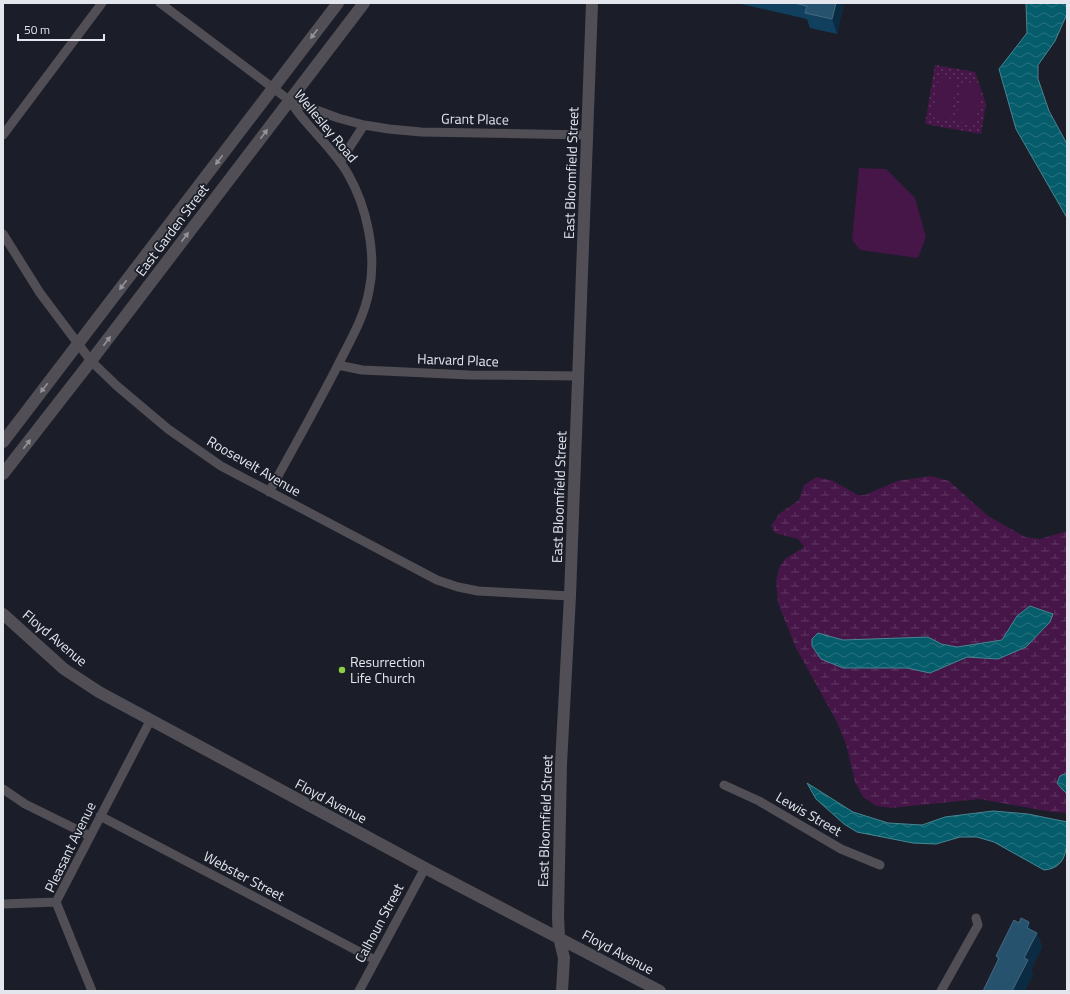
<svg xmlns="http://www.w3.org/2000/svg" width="1070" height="994" font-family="'Titillium Web',sans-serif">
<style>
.green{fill:url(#green-dots)}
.wetland{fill:url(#wetland-marsh)}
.pitch{fill:#451647}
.water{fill:url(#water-waves);stroke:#488592}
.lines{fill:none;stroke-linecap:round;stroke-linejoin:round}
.minor{stroke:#514f55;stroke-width:9}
.tertiary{stroke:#514f55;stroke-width:12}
.wall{fill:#10405e}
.shaded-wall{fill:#0b2b42}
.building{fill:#27526d;stroke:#446981}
.oneway{fill:#939399}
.poi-dot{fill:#8cce45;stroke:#1b1e29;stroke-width:1.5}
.labels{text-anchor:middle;stroke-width:3.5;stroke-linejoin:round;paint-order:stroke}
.street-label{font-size:14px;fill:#e3e6ed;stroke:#1b1e29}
.poi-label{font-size:14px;fill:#e3e6ed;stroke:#1b1e29;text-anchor:start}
</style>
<defs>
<pattern id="green-dots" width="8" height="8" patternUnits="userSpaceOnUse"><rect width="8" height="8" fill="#451647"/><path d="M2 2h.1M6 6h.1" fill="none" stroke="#603862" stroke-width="1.8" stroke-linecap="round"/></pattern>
<pattern id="wetland-marsh" width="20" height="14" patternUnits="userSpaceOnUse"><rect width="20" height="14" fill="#451647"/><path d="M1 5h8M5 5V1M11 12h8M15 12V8" fill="none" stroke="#603862"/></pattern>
<pattern id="water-waves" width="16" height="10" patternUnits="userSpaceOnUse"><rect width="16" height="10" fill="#055c6b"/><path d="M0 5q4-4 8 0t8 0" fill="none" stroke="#297380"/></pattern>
</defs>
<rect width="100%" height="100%" fill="#1b1e29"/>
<!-- green -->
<path class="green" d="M935 65 975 72 986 104 981 134 925 124Z"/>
<!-- wetland -->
<path class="wetland" d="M931 476 949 481 988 516 1025 537 1040 539 1067 531V813L1052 812 979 799 891 808 876 806 863 797 855 782 846 744 837 722 796 648 778 603 776 581 780 566 785 559 804 547 798 539 775 533 771 526 779 514 799 500 804 485 817 477 833 481 858 495H865L897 481Z"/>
<!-- pitch -->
<path class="pitch" d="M939 77 957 80 950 121 932 117Z
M963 81 977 84 981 93 975 125 956 121Z
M859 168 886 169 915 198 926 237 918 258 860 250 852 240Z"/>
<!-- water -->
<path class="water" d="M1026 3H1067V14L1055 41 1038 65V79L1049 111 1067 144V218L1016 129 999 69 1027 33Z
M1030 606 1053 614 1050 622 1026 647 998 659 967 657 930 673 907 668H843L821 659 812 646V639L818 633 843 640 928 637 941 644 957 647 1002 640 1017 616Z
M1067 773V794L1062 789 1057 783 1060 776Z
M807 783 853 812 888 823 922 825 945 817 993 811 1028 814 1067 822C1067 842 1070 868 1044 870L994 842 977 837H960L936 844 913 843 857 832 844 824 816 799Z"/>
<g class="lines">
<!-- minor -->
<path class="minor" d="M160 3 289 100C295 108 300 116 306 122 320 139 337 155 348 174 367 207 377 254 369 291 364 319 348 344 336 369 314 411 292 451 269 492
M289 100 338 118 364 125 389 129 421 132 587 135
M3 135 102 3
M340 162 364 125
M3 234 40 293 91 361 117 386 168 429 221 466 437 580 458 587 478 591 570 596
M338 365 362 370 470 375 578 376
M724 785 759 801 841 849 880 865
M3 789 25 804 90 836
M100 816 375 960
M56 902 150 721
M56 902 92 991
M3 904 56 902
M359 991 425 868
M941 991 978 925 976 918"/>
<!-- tertiary -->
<path class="tertiary" d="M3 442 338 3
M3 474 91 361 364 3
M3 614 64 669 99 692 425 868 660 991
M562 991 564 958 559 937 558 917 561 764 570 596 592 3"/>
</g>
<!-- wall -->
<path class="wall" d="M737 3H844L837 34 810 28 807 19Z
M1037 933 1042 947 1031 969 1033 975 998 962 996 956Z"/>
<!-- shaded-wall -->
<path class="shaded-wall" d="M836 3H844L837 34 832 19Z
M1029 922 1034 937 1037 933 1042 947 1031 969 1033 975 1025 991H1012L1027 928Z"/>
<!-- building -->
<path class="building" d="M794 3H836L832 19 805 13 807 6Z
M1021 918 1029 922 1027 928 1037 933 1024 958 1028 960 1012 991H983L999 958 996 956 1014 920 1019 923Z"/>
<!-- one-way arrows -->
<defs><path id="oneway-solid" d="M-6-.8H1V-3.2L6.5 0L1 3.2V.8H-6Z"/></defs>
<g class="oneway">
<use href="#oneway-solid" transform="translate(314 34) rotate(127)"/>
<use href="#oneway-solid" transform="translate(264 134) rotate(-53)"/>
<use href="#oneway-solid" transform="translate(219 160) rotate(127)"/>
<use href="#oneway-solid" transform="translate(185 237) rotate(-53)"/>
<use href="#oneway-solid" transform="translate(123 285) rotate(127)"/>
<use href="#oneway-solid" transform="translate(107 341) rotate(-53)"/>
<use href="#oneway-solid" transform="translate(44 388) rotate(128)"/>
<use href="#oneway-solid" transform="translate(27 444) rotate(-52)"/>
</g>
<!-- markers -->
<circle class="poi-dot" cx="342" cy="670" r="4"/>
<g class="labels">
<!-- street labels -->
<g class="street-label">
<text transform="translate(475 119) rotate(1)" y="5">Grant Place</text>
<text transform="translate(326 126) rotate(50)" y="5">Wellesley Road</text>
<text transform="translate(571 173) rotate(-88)" y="5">East Bloomfield Street</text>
<text transform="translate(172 230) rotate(-53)" y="5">East Garden Street</text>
<text transform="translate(458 360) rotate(2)" y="5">Harvard Place</text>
<text transform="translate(254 466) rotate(30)" y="5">Roosevelt Avenue</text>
<text transform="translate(559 497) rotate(-88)" y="5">East Bloomfield Street</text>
<text transform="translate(55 638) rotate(40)" y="5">Floyd Avenue</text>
<text transform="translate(331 801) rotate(28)" y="5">Floyd Avenue</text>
<text transform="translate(809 814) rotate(30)" y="5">Lewis Street</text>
<text transform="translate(545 821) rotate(-88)" y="5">East Bloomfield Street</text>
<text transform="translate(70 847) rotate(-64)" y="5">Pleasant Avenue</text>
<text transform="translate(244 876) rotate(28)" y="5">Webster Street</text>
<text transform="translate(379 923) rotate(-62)" y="5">Calhoun Street</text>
<text transform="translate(618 952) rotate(28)" y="5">Floyd Avenue</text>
</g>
<!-- poi labels -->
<g class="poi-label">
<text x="350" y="667">Resurrection<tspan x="350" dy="16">Life Church</tspan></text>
</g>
</g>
<!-- border -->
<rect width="1070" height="994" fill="none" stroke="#e3e6ed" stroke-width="8"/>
<!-- scale -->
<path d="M18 34v6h86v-6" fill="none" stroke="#e3e6ed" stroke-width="2"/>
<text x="24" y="34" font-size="12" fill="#e3e6ed" stroke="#1b1e29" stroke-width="3" paint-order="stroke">50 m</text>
</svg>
